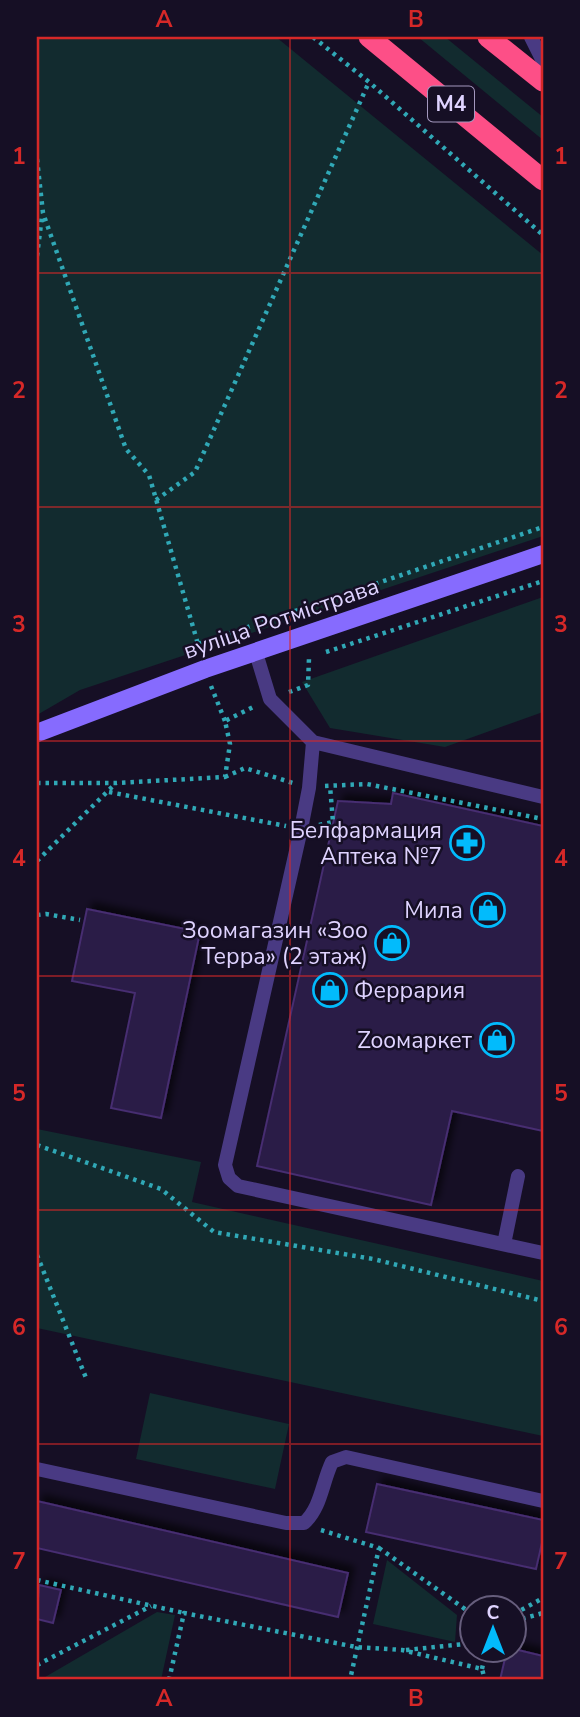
<svg xmlns="http://www.w3.org/2000/svg" width="580" height="1717" font-family="'Nunito Sans',sans-serif">
<style>
.green{fill:#122b2f}
.building{fill:#2b1b46;stroke:#462d71;stroke-width:2;filter:url(#shadow)}
.lines{fill:none;stroke-linecap:round;stroke-linejoin:round}
.path{stroke:#30a8b6;stroke-width:4.5;stroke-dasharray:3.5 5;stroke-linecap:butt}
.lane{stroke:#493a83;stroke-width:14}
.secondary{stroke:#866bfe;stroke-width:18}
.highway{stroke:#fd4f87;stroke-width:21}
.grid{fill:none;stroke:#d62828;stroke-width:2;stroke-opacity:0.55}
.labels{text-anchor:middle;stroke-width:5;stroke-linejoin:round;paint-order:stroke}
.shield{fill:#160f25;stroke:#a398be;stroke-width:2}
.shield-label{font-size:21px;font-weight:bold;fill:#dfd3ff}
.street-label{font-size:23px;fill:#dfd3ff;stroke:#160f25}
.poi-label{font-size:23px;fill:#dfd3ff;stroke:#160f25;text-anchor:end}
.neatline{fill:none;stroke:#d62828;stroke-width:2.5}
.grid-label{font-size:23px;text-anchor:middle;font-weight:bold;fill:#d62828}
</style>
<defs>
<filter id="shadow"><feDropShadow dx="6" dy="-6" stdDeviation="3.5" flood-color="#0009"/></filter>
</defs>
<rect width="100%" height="100%" fill="#160f25"/>
<!-- green -->
<path class="green" d="M37 37H276L543 255V536L80 690 37 715Z
M418 37H445L543 117V140Z
M543 597V712L445 747 330 728 302 682Z
M37 1129 201 1162 192 1202 543 1281V1436L37 1328Z
M150 1393 289 1424 275 1489 136 1459Z
M387 1560 457 1615 455 1642 373 1624Z
M157 1612 175 1615 161 1680H40Z"/>
<!-- building -->
<path class="building" d="M393 793 543 826V1131L452 1111 431 1205 257 1166 338 801 391 804Z
M87 909 200 932 161 1118 111 1108 135 993 72 981Z
M377 1484 543 1520V1538L536 1569 366 1532Z
M37 1501 348 1573 338 1617 37 1548Z
M39 1585 61 1590 53 1623 37 1619Z
M514 1649 543 1656V1680H500L507 1650Z"/>
<g class="lines">
<!-- path -->
<path class="path" d="M313 37 369 82 543 235
M37 159 43 213 126 449 149 475 200 651
M37 256 42 216
M156 500 195 472 369 82
M198 644 543 527
M326 652 543 581
M211 686 225 721
M289 692 308 685 309 658 311 657
M225 777 245 768 293 783
M37 783H116L225 777 230 744 225 721 255 706
M325 786 367 784 543 819
M109 792 286 826
M319 825 333 822 330 786
M37 861 116 783
M37 915 46 914 80 920
M37 1145 161 1189 214 1232 373 1259 543 1301
M37 1255 86 1378
M321 1530 379 1548 350 1680
M379 1548 472 1614
M37 1580 184 1613
M514 1614 543 1598
M514 1621 543 1613
M406 1650 464 1644 472 1639
M37 1665 151 1606
M482 1669 486 1650
M169 1680 184 1613 356 1647 402 1650 482 1669 485 1680"/>
<!-- lane -->
<path class="lane" d="M531 37 543 61
M256 653 270 699 313 742 543 797
M313 742 309 788 301 829 225 1165 229 1178 238 1186 543 1253
M504 1244 518 1176
M37 1469 286 1523H304C321 1508 322 1483 332 1462L346 1457 543 1501"/>
<!-- secondary -->
<path class="secondary" d="M37 733 205 669 543 554"/>
<!-- highway -->
<path class="highway" d="M369 37 543 180
M488 37 543 81"/>
</g>
<!-- grid -->
<path class="grid" d="M290 37V1680M37 273H543M37 507H543M37 741H543M37 976H543M37 1210H543M37 1444H543"/>
<!-- icons -->
<defs>
<g id="pharmacy-ring" transform="scale(1.75)"><circle r="9.5" fill="#160f25" stroke="#02bbfc" stroke-width="1.5"/><path d="M-2-6h4v4h4v4h-4v4h-4v-4h-4v-4h4Z" fill="#02bbfc"/></g>
<g id="shop-ring" transform="scale(1.75)"><circle r="9.5" fill="#160f25" stroke="#02bbfc" stroke-width="1.5"/><path d="M-5-2.5h2.3a2.7 3.5 0 0 1 5.4 0H5L5.5 6h-11ZM-1.5-2.5h3a1.5 2.3 0 0 0-3 0Z" fill="#02bbfc"/></g>
</defs>
<g fill-rule="evenodd">
<use href="#pharmacy-ring" x="467" y="843"/>
<use href="#shop-ring" x="488" y="910"/>
<use href="#shop-ring" x="392" y="943"/>
<use href="#shop-ring" x="330" y="990"/>
<use href="#shop-ring" x="497" y="1040"/>
</g>
<g class="labels">
<!-- shield labels -->
<rect class="shield" x="428" y="86.5" width="46" height="35" rx="5"/>
<g class="shield-label">
<text x="451" y="111">М4</text>
</g>
<!-- street labels -->
<g class="street-label">
<text transform="translate(281 618) rotate(-19)" y="8">вуліца Ротмістрава</text>
</g>
<!-- poi labels -->
<g class="poi-label">
<text x="442" y="838">Белфармация<tspan x="442" dy="26">Аптека №7</tspan></text>
<text x="463" y="918">Мила</text>
<text x="368" y="938">Зоомагазин «Зоо<tspan x="368" dy="26">Терра» (2 этаж)</tspan></text>
<text x="354" y="998" text-anchor="start">Феррария</text>
<text x="472" y="1048">Zooмаркет</text>
</g>
</g>
<!-- border -->
<rect width="580" height="1717" fill="none" stroke="#160f25" stroke-width="77"/>
<!-- north arrow -->
<g transform="translate(493 1629)"><circle r="33" fill="#160f25" stroke="#665d7c" stroke-width="2"/>
<path d="M0-5L12 26L0 18L-12 26Z" fill="#02bbfc"/>
<text y="-10" font-size="19" font-weight="bold" text-anchor="middle" fill="#dfd3ff">С</text>
</g>
<rect x="38" y="38" width="504" height="1640" class="neatline"/>
<g class="grid-label">
<text x="164" y="27">A</text>
<text x="416" y="27">B</text>
<text x="19" y="164">1</text>
<text x="561" y="164">1</text>
<text x="19" y="398">2</text>
<text x="561" y="398">2</text>
<text x="19" y="632">3</text>
<text x="561" y="632">3</text>
<text x="19" y="866">4</text>
<text x="561" y="866">4</text>
<text x="19" y="1101">5</text>
<text x="561" y="1101">5</text>
<text x="19" y="1335">6</text>
<text x="561" y="1335">6</text>
<text x="19" y="1569">7</text>
<text x="561" y="1569">7</text>
<text x="164" y="1706">A</text>
<text x="416" y="1706">B</text>
</g>
</svg>
